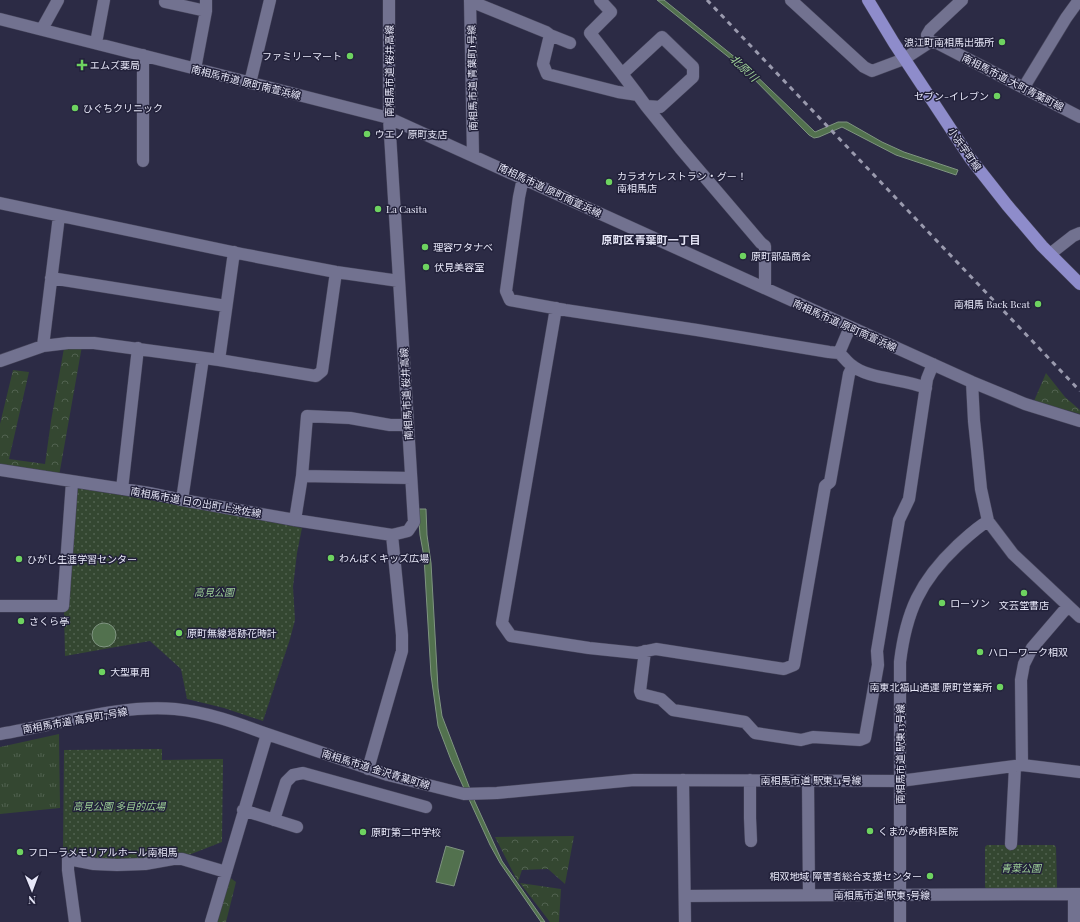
<svg xmlns="http://www.w3.org/2000/svg" width="1080" height="922" font-family="'Playfair Display','Noto Sans JP',serif">
<style>
.grass{fill:url(#grass-tufts)}
.forest{fill:url(#forest-crowns)}
.park{fill:url(#park-dots)}
.water{fill:#52714e;stroke:#7f9481}
.lines{fill:none;stroke-linecap:round;stroke-linejoin:round}
.minor-casing{stroke:#47465c;stroke-width:13}
.major-casing{stroke:#47465c;stroke-width:13}
.minor{stroke:#727290;stroke-width:12}
.major{stroke:#8e8ccb;stroke-width:12}
.rail{stroke:#9a9aae;stroke-width:3;stroke-dasharray:5 5;stroke-linecap:butt}
.poi-dot{fill:#6ed360;stroke:#22213a;stroke-width:1.5}
.labels{text-anchor:middle;stroke-width:3;stroke-linejoin:round;paint-order:stroke}
.poi-label{font-size:10px;fill:#e7e7f8;stroke:#22213a;text-anchor:start}
.street-label{font-size:10px;fill:#e7e7f8;stroke:#22213a}
.park-label{font-size:10px;font-style:italic;fill:#9dcf96;stroke:#22213a}
.water-label{font-size:11px;font-style:italic;fill:#a0d298;stroke:#22213a}
.neighbourhood-label{font-size:11px;font-weight:bold;fill:#e7e7f8;stroke:#22213a}
</style>
<defs>
<pattern id="grass-tufts" width="24" height="20" patternUnits="userSpaceOnUse"><rect width="24" height="20" fill="#344731"/><path d="M3 7l-1-3M5 7V3M7 7l1-3M15 17l-1-3M17 17v-4M19 17l1-3" fill="none" stroke="#516250"/></pattern>
<pattern id="forest-crowns" width="20" height="18" patternUnits="userSpaceOnUse"><rect width="20" height="18" fill="#344731"/><path d="M2 6a3 3 0 1 1 6 0M12 15a3 3 0 1 1 6 0" fill="none" stroke="#516250"/></pattern>
<pattern id="park-dots" width="8" height="8" patternUnits="userSpaceOnUse"><rect width="8" height="8" fill="#344731"/><path d="M2 2h.1M6 6h.1" fill="none" stroke="#516250" stroke-width="1.8" stroke-linecap="round"/></pattern>
</defs>
<rect width="100%" height="100%" fill="#2c2b45"/>
<!-- grass -->
<path class="grass" d="M59 734 60 808 0 814V747Z"/>
<!-- forest -->
<path class="forest" d="M82 346 59 476 0 466V424L13 370 29 372 9 459 45 464 51 421 64 348Z
M1046 373 1065 397 1080 410V414L1034 401Z
M574 836 565 884 548 869 522 870 518 882 495 837Z
M229 877 236 882 226 922H216Z
M520 883 561 889 559 922H550Z"/>
<!-- park -->
<path class="park" d="M76 488 177 504 302 528 297 553 293 587 295 620 290 639 263 721 224 708 187 699 181 669 150 641 65 656 64 613Z
M162 749V760L223 759 222 842 186 856 140 860 115 861 63 852 64 750Z
M987 845H1054L1056 847 1057 887 1056 890 988 891 985 887V847Z"/>
<!-- water -->
<path class="water" d="M657 0H664L747 67 815 132 838 122H847L882 142 904 152 958 170 956 175 896 155 842 127 819 137 814 138 809 135 746 71Z
M418 509H426L427 535 431 563 438 688 442 716 475 802 502 861 545 922H541L500 863 490 845 451 760 438 726 431 675 424 557 420 535Z
M92 635a12 12 0 1 1 24 0a12 12 0 1 1-24 0Z
M446 846 464 851 454 886 436 882Z"/>
<g class="lines">
<!-- minor casing -->
<g class="minor-casing">
<path id="minor" d="M470 0 473 155
M600 0 611 12 590 33 622 74
M791 0 864 67 872 71 904 59 930 42 937 43 1080 117
M470 1 546 32 550 35 543 64 547 74 618 92 638 95 646 106 660 107 693 77V67L662 37 622 74 638 95
M165 2 206 11
M0 19 389 118 972 382 1025 404 1080 421
M42 29 58 0
M550 35 570 43
M930 42 927 35 930 30 962 0
M96 43 104 0
M195 69 206 11V0
M250 83 270 0
M1024 87 1066 18 1079 0
M646 106 680 148 761 243 765 246V288
M143 161V55
M523 178 519 197 506 291 510 300 565 310 697 330 829 352 839 353 850 327
M0 203 242 254 336 272 399 281
M1050 254 1073 236 1080 233
M51 278 226 306
M556 308 502 623 511 636 589 648 637 653 656 649 784 669 794 665 825 486 830 482 849 374 853 366
M43 346 59 216
M839 353C843 356 846 361 850 364 868 380 903 378 926 388
M219 360 234 252
M0 361 43 346 68 343H94L219 360 316 376 322 371 336 272
M972 382 974 421 977 449 981 489 988 521 1013 554 1080 617
M0 470 149 493 188 501 295 520 392 535
M302 476 411 478
M122 489 138 348
M182 500 203 358
M295 520 302 476 307 416 350 418 390 425H408
M0 606H63L72 482
M645 651 640 691 641 694 661 699 673 710 745 722 755 733 801 740 813 737 860 740 865 738 878 665 877 651 899 520 909 499 927 379 933 364
M0 734C57 725 118 704 175 709 207 712 237 723 267 734
M1022 765 1021 680 1024 664 1032 648 1068 606
M368 769 402 651V635L392 535 408 531 414 522 389 118V0
M683 780 685 922
M750 780V818L751 841
M808 780 809 895
M243 810 297 827
M274 820 286 782 293 775 303 773 426 807
M1011 844 1015 767
M1074 895V922
M685 896 1080 894
M75 922 68 870V859L94 864 117 865 145 864 173 859H182L226 872
M211 922 267 734 388 775 464 794 497 793 634 780 900 781 1022 765 1080 772
M900 922V662C906 612 920 581 957 546 967 537 976 528 988 521"/>
</g>
<!-- major casing -->
<g class="major-casing">
<path id="major" d="M868 0 894 43 970 158 1007 205 1042 246 1080 284"/>
</g>
<!-- minor -->
<use href="#minor" class="minor"/>
<!-- major -->
<use href="#major" class="major"/>
<!-- rail -->
<path class="rail" d="M707 0 1080 391"/>
</g>
<!-- markers -->
<g class="poi-dot">
<circle cx="1002" cy="42" r="4"/>
<circle cx="350" cy="56" r="4"/>
<path d="M80 59h4v4h4v4h-4v4h-4v-4h-4v-4h4z"/>
<circle cx="997" cy="96" r="4"/>
<circle cx="75" cy="108" r="4"/>
<circle cx="367" cy="134" r="4"/>
<circle cx="609" cy="182" r="4"/>
<circle cx="378" cy="209" r="4"/>
<circle cx="425" cy="247" r="4"/>
<circle cx="743" cy="256" r="4"/>
<circle cx="426" cy="267" r="4"/>
<circle cx="1038" cy="304" r="4"/>
<circle cx="331" cy="558" r="4"/>
<circle cx="19" cy="559" r="4"/>
<circle cx="1024" cy="593" r="4"/>
<circle cx="942" cy="603" r="4"/>
<circle cx="21" cy="621" r="4"/>
<circle cx="179" cy="633" r="4"/>
<circle cx="980" cy="652" r="4"/>
<circle cx="102" cy="672" r="4"/>
<circle cx="1000" cy="687" r="4"/>
<circle cx="870" cy="831" r="4"/>
<circle cx="363" cy="832" r="4"/>
<circle cx="20" cy="852" r="4"/>
<circle cx="930" cy="876" r="4"/>
</g>
<g class="labels">
<!-- poi labels -->
<g class="poi-label">
<text x="994" y="46" text-anchor="end">浪江町南相馬出張所</text>
<text x="342" y="60" text-anchor="end">ファミリーマート</text>
<text x="90" y="69">エムズ薬局</text>
<text x="989" y="100" text-anchor="end">セブン-イレブン</text>
<text x="83" y="112">ひぐちクリニック</text>
<text x="375" y="138">ウエノ 原町支店</text>
<text x="617" y="180">カラオケレストラン・グー！<tspan x="617" dy="12">南相馬店</tspan></text>
<text x="386" y="213">La Casita</text>
<text x="433" y="251">理容ワタナベ</text>
<text x="751" y="260">原町部品商会</text>
<text x="434" y="271">伏見美容室</text>
<text x="1030" y="308" text-anchor="end">南相馬 Back Beat</text>
<text x="339" y="562">わんぱくキッズ広場</text>
<text x="27" y="563">ひがし生涯学習センター</text>
<text x="950" y="607">ローソン</text>
<text x="1024" y="609" text-anchor="middle">文芸堂書店</text>
<text x="29" y="625">さくら亭</text>
<text x="187" y="637">原町無線塔跡花時計</text>
<text x="988" y="656">ハローワーク相双</text>
<text x="110" y="676">大型車用</text>
<text x="992" y="691" text-anchor="end">南東北福山通運 原町営業所</text>
<text x="878" y="835">くまがみ歯科医院</text>
<text x="371" y="836">原町第二中学校</text>
<text x="28" y="856">フローラメモリアルホール南相馬</text>
<text x="922" y="880" text-anchor="end">相双地域 障害者総合支援センター</text>
</g>
<!-- street labels -->
<g class="street-label">
<text transform="translate(389 71) rotate(-90)" y="4">南相馬市道 桜井高線</text>
<text transform="translate(472 78) rotate(-91)" y="4">南相馬市道 青葉町1号線</text>
<text transform="translate(246 82) rotate(14)" y="4">南相馬市道 原町南萱浜線</text>
<text transform="translate(1013 82) rotate(27)" y="4">南相馬市道 大町青葉町線</text>
<text transform="translate(965 149) rotate(55)" y="4">小浜字町線</text>
<text transform="translate(550 190) rotate(25)" y="4">南相馬市道 原町南萱浜線</text>
<text transform="translate(845 325) rotate(24)" y="4">南相馬市道 原町南萱浜線</text>
<text transform="translate(406 394) rotate(-93)" y="4">南相馬市道 桜井高線</text>
<text transform="translate(196 502) rotate(10)" y="4">南相馬市道 日の出町上渋佐線</text>
<text transform="translate(75 720) rotate(-10)" y="4">南相馬市道 高見町7号線</text>
<text transform="translate(900 754) rotate(-90)" y="4">南相馬市道 駅東13号線</text>
<text transform="translate(376 769) rotate(17)" y="4">南相馬市道 金沢青葉町線</text>
<text x="811" y="784">南相馬市道 駅東14号線</text>
<text x="882" y="899">南相馬市道 駅東5号線</text>
</g>
<!-- park labels -->
<g class="park-label">
<text x="214" y="596">高見公園</text>
<text x="119" y="810">高見公園 多目的広場</text>
<text x="1021" y="872">青葉公園</text>
</g>
<!-- water labels -->
<g class="water-label">
<text transform="translate(744 68) rotate(43)" y="4">北原川</text>
</g>
<!-- neighbourhood labels -->
<g class="neighbourhood-label">
<text x="651" y="244">原町区青葉町一丁目</text>
</g>
</g>
<!-- north arrow -->
<g transform="translate(32 890) rotate(179)" stroke="#22213a" stroke-width="3" paint-order="stroke">
<path d="M0-3L7 15L0 10L-7 15Z" fill="#e7e7f8"/>
<text y="-6" font-size="11" font-weight="bold" text-anchor="middle" fill="#e7e7f8">N</text>
</g>
</svg>
